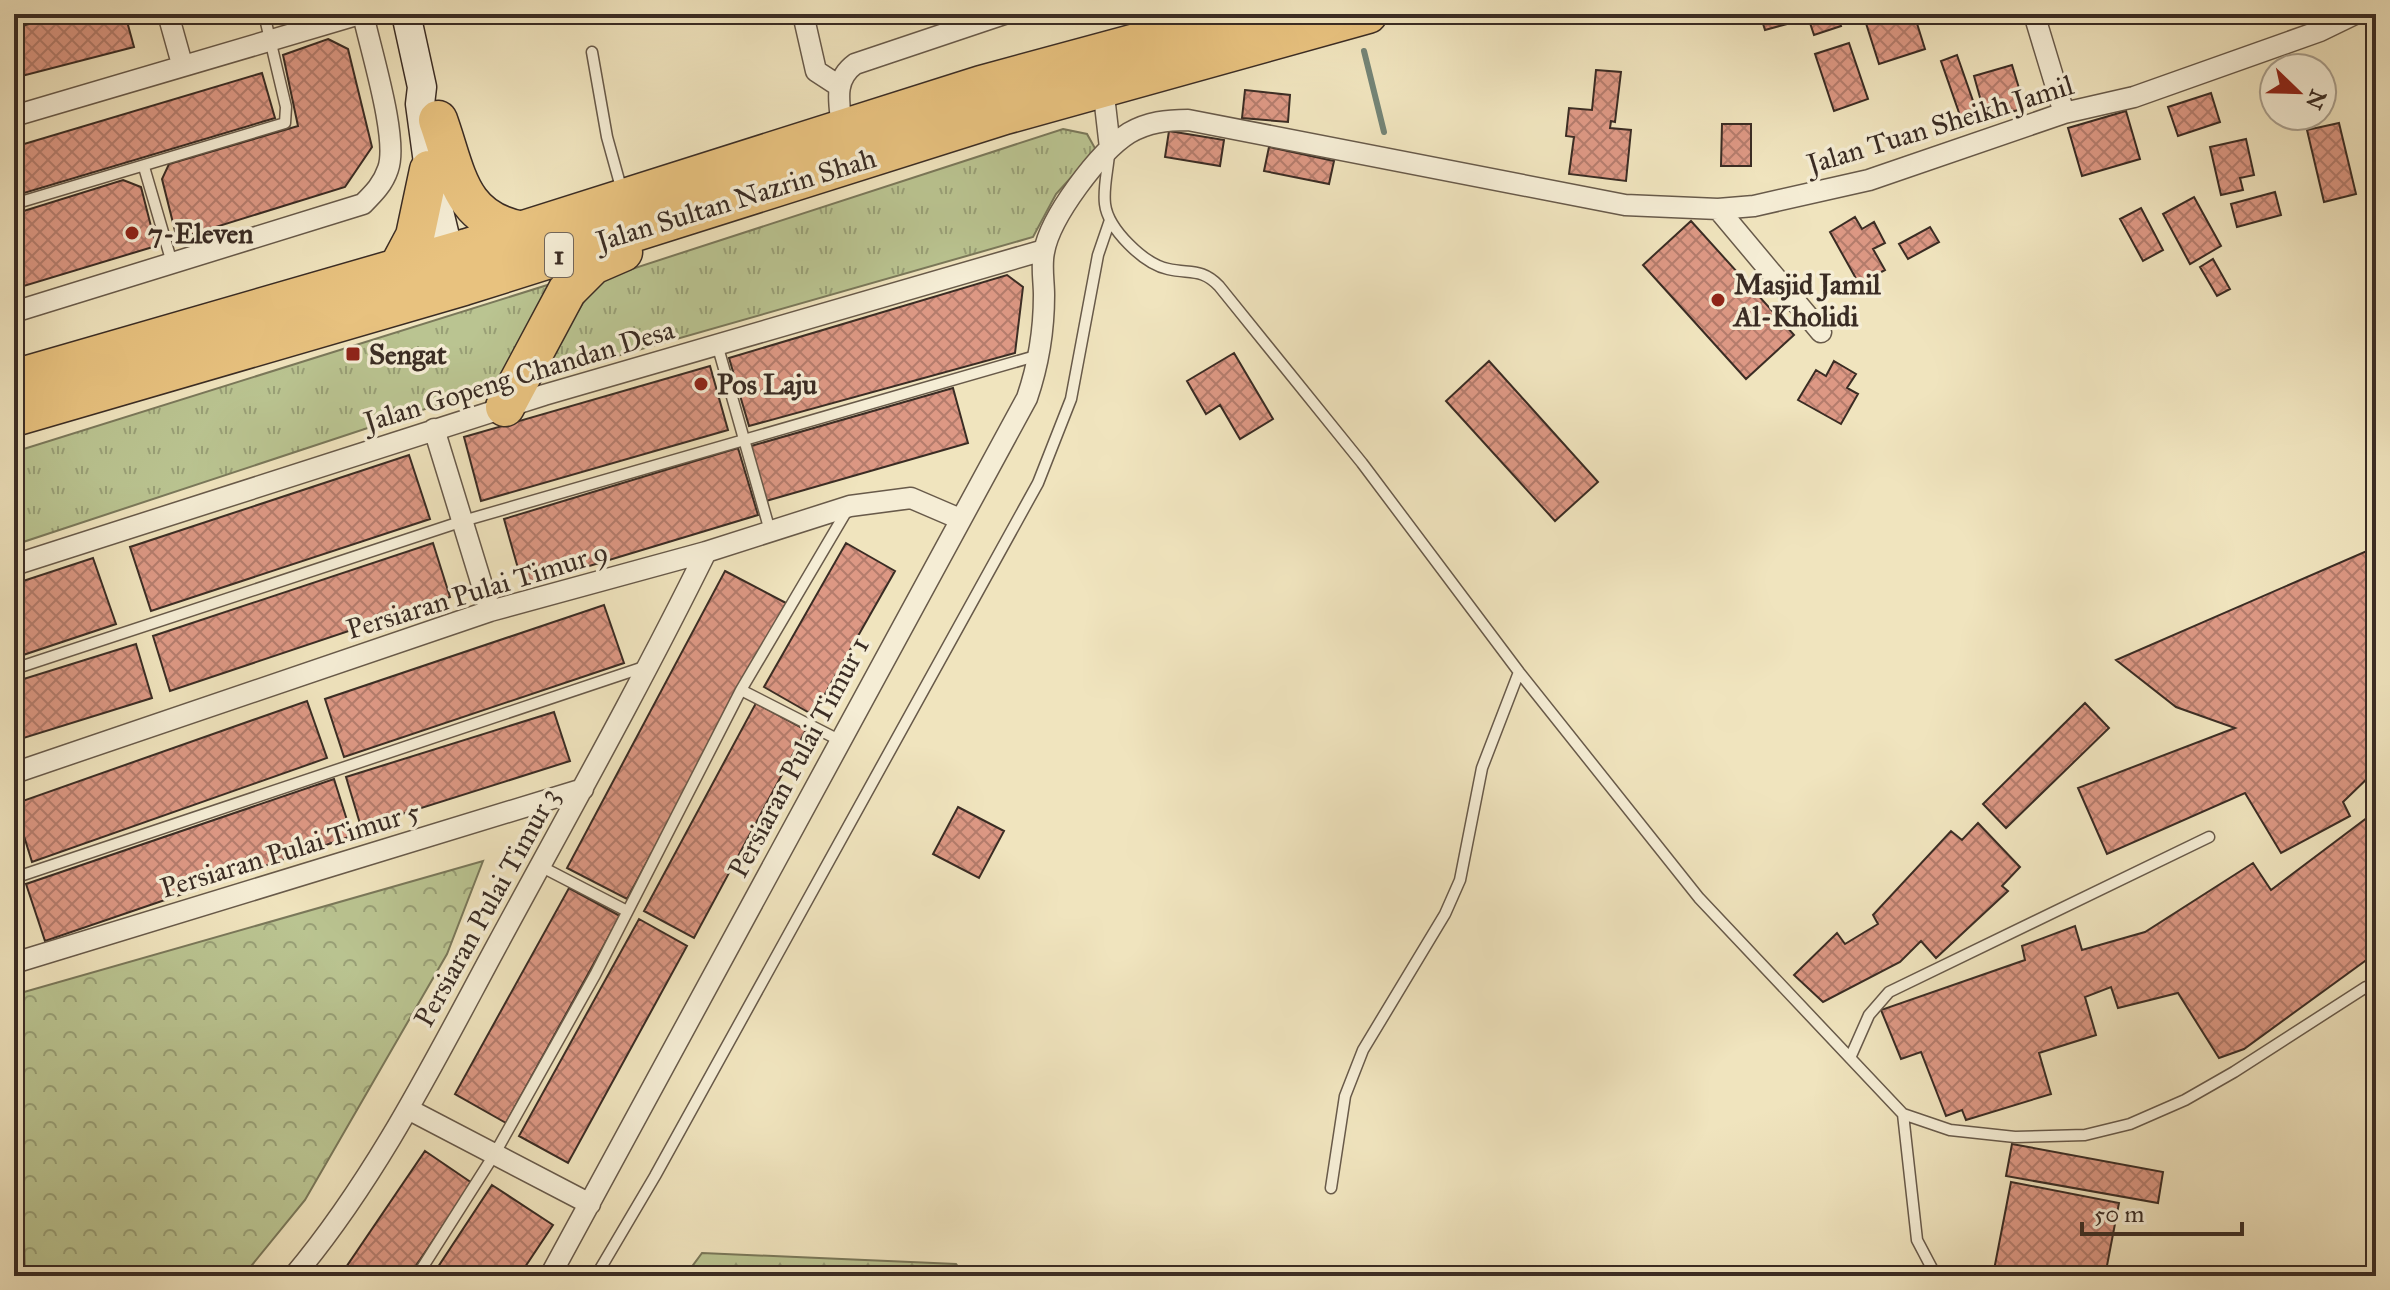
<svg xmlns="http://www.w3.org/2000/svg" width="2390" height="1290" font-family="'IM FELL Great Primer',serif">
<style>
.grass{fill:url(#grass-tufts);stroke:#7a785a;stroke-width:2}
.forest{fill:url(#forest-firs);stroke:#7a785a;stroke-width:2}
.park{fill:url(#park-crowns);stroke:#7a785a;stroke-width:2}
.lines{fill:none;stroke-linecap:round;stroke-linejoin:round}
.stream{stroke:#748476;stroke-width:6}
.building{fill:url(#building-cross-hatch);stroke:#3a2c24;stroke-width:2}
.lane-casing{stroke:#685a4a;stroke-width:13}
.street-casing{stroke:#685a4a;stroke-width:23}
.secondary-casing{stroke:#3a2c24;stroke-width:31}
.highway-casing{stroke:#3a2c24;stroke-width:41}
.lane{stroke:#f5edd5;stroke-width:10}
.street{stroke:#f5edd5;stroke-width:20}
.secondary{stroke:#f5edd5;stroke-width:28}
.highway{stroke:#e8c27f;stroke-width:38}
.poi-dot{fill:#8f2418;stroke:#f5edd5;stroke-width:3}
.labels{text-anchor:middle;stroke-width:7;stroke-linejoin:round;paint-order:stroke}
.shield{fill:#f5edd5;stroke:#726659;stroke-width:2}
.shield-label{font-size:26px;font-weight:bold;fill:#3a2c24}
.street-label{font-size:28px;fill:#3a2c24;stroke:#f5edd5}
.poi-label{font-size:28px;font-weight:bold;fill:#3a2c24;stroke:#f5edd5;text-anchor:start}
</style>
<defs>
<pattern id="grass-tufts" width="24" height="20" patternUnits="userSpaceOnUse" patternTransform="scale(2)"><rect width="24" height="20" fill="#bac491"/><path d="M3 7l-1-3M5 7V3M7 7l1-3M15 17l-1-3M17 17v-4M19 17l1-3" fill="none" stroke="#989f76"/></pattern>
<pattern id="forest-firs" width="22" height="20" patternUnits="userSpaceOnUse" patternTransform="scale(2)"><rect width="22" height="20" fill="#bac491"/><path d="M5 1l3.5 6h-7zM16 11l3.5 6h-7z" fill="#989f76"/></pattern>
<pattern id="park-crowns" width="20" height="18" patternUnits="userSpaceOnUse" patternTransform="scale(2)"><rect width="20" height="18" fill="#bac491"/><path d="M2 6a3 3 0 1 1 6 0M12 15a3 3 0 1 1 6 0" fill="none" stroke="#989f76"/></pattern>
<pattern id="building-cross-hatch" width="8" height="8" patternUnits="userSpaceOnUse" patternTransform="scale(2)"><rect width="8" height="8" fill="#dd9884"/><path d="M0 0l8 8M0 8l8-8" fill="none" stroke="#b47c6c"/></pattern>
</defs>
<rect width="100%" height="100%" fill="#f0e4be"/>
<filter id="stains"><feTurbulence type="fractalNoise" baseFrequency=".0025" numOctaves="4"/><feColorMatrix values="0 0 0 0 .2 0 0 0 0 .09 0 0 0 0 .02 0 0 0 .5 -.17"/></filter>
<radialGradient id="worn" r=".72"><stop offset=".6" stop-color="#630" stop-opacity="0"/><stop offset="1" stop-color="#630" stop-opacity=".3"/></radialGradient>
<!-- grass -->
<path class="grass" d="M1063 129 1087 134 1096 150 1056 194 1033 237 533 380 598 280Z
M557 282 504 383 14 545V452Z"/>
<!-- forest -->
<path class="forest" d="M702 1253 956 1264 965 1276H685Z"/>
<!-- park -->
<path class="park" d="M483 861 447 954 305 1200 243 1276H25L17 994Z"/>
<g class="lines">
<!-- stream -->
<path class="stream" d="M1364 51 1384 132"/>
</g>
<!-- building -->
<path class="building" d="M67 14H125L134 47 14 78V28Z
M206 14H238L208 21Z
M1760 14H1784L1787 24 1765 30Z
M1807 14H1837L1841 26 1814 35Z
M1863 14H1914L1925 49 1879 64Z
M328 39 348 49 372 147 345 187 177 239 162 179 169 164 298 126 283 55Z
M1849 43 1868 99 1834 111 1815 54Z
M1957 55 1980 121 1964 127 1941 61Z
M2012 65 2025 108 1986 119 1974 76Z
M1596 70 1621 72 1615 122 1611 121 1610 128 1631 130 1626 181 1569 174 1574 137 1566 136 1569 108 1592 110Z
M262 73 275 118 14 196V147Z
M1245 90 1290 95 1288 122 1242 118Z
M2211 93 2220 122 2178 136 2168 107Z
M2126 111 2140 159 2082 176 2068 128Z
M2339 123 2356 194 2324 202 2307 130Z
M1722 124H1751V166H1721Z
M1169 131 1224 140 1220 166 1165 157Z
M2246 139 2254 175 2240 178 2243 190 2221 195 2210 147Z
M1269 147 1334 161 1329 184 1264 171Z
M123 180 141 187 156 246 14 289V214Z
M2275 192 2281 215 2237 227 2231 204Z
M2194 197 2221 246 2190 264 2163 214Z
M2141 208 2163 250 2143 261 2120 219Z
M1855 217 1862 229 1874 222 1885 243 1873 249 1885 270 1859 284 1830 232Z
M1691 221 1794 335 1746 379 1643 265Z
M1930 227 1939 242 1908 259 1899 244Z
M2213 259 2230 289 2217 296 2200 267Z
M1007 275 1023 287 1015 353 749 426 729 358Z
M1234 353 1273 419 1240 439 1220 405 1206 414 1187 381Z
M1489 361 1598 482 1555 521 1446 401Z
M1834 361 1856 374 1847 388 1858 394 1841 424 1798 400 1816 370 1826 376Z
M710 366 728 430 481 501 464 437Z
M953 388 968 443 766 501 751 446Z
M738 448 758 515 523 586 504 519Z
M409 455 430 519 151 611 130 547Z
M433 543 450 597 170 691 153 636Z
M846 543 895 571 813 715 764 687Z
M2376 547V770L2343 802 2350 816 2281 853 2245 793 2107 854 2078 788 2235 728 2176 707 2116 660Z
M93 558 116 624 14 658V584Z
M725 571 786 603 627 899 567 868Z
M604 605 624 663 344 757 325 699Z
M136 644 152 698 14 741V682Z
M307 701 327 758 32 862 14 804Z
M756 703 806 730 694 938 644 911Z
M2085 703 2109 728 2006 828 1983 804Z
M554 712 570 761 361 827 346 777Z
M334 779 352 836 45 941 26 884Z
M958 807 1004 831 979 878 933 854Z
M2376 811V953L2244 1049 2219 1058 2178 993 2118 1008 2111 987 2085 997 2096 1035 2039 1053 2051 1094 1966 1120 1962 1110 1946 1116 1921 1052 1901 1059 1881 1010 2025 960 2022 946 2075 926 2082 950 2145 932 2253 863 2271 890Z
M1978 823 2020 867 2002 886 2008 891 1936 958 1921 941 1900 962 1823 1002 1794 975 1837 933 1845 944 1878 924 1873 915 1951 831 1962 840Z
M569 888 620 916 506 1123 455 1094Z
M639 919 687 946 568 1163 519 1136Z
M2012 1144 2163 1172 2158 1203 2006 1176Z
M425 1151 472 1183 409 1276H340Z
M2011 1182 2119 1203 2105 1276H1982L1984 1268 1994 1270Z
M492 1185 553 1225 519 1276H432Z"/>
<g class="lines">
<!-- lane casing -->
<g class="lane-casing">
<path id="lane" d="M14 20 37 14
M592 52 607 137 622 191
M1109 154C1108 169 1103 188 1105 204 1108 229 1144 264 1168 269 1190 274 1202 268 1219 286L1362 463 1519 672 1699 898 1903 1114 1950 1130 2015 1137 2085 1135 2130 1124 2185 1100 2234 1072 2366 987
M144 167 172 263
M14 204 285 123 286 107 264 14
M717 344 770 531
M14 669 463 521 1039 355
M741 690 839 740
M540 866 627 911
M14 878 644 667
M1850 1058 1869 1015 1889 992 2209 837
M1903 1114 1917 1240 1936 1276
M1331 1188 1345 1096 1363 1050 1445 914 1460 880 1482 768 1519 672
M417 1276 494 1155 595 975 741 690 849 507
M596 1276 655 1176 1038 483 1071 399 1098 255 1110 220"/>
</g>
<!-- street casing -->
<g class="street-casing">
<path id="street" d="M168 14 182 64
M803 14 816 71 839 86
M2034 14 2064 113
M1103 87 1110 148
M14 116 360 14
M842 129C840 104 832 81 855 64L1004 14
M1718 209 1821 332
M14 312 363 204C374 193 383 184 388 169 399 139 370 48 363 14
M434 429 490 611
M14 565 544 395 1044 250
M14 773 490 611 706 552 850 506 911 498 960 519
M14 963 583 789
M408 1109 590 1204
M294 1276C377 1177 435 1060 496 947 567 816 640 686 706 552
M550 1276 1027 398C1039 363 1044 332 1044 295 1044 281 1041 266 1044 252 1050 217 1099 152 1129 133 1148 122 1167 120 1188 120L1625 205 1718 209 1754 206 1869 180 2064 113 2134 97 2320 31 2355 14"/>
</g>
<!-- secondary casing -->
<g class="secondary-casing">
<path id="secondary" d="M406 14 422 87 420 104 429 170 449 253"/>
</g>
<!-- highway casing -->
<g class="highway-casing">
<path id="highway" d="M438 120C457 173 459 220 523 231
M398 268 415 236 429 170
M14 379 467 248 981 85 1243 14
M505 407 567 291 593 265 623 252
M14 417 464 286 1005 115 1368 14"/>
</g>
<!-- lane -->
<use href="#lane" class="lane"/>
<!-- street -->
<use href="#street" class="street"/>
<!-- secondary -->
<use href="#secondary" class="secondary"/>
<!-- highway -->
<use href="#highway" class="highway"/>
</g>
<!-- markers -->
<g class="poi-dot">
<circle cx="132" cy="233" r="8"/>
<circle cx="1718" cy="300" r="8"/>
<rect x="345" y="346" width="16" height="16" rx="4"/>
<circle cx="701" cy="384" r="8"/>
</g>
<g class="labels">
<!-- shield labels -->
<rect class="shield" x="545" y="233" width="28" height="44" rx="6"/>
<g class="shield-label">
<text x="559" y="264">1</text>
</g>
<!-- street labels -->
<g class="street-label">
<text transform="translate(1940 124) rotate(-17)" y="10">Jalan Tuan Sheikh Jamil</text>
<text transform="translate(736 199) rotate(-17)" y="10">Jalan Sultan Nazrin Shah</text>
<text transform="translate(519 375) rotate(-17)" y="10">Jalan Gopeng Chandan Desa</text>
<text transform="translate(477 590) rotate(-17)" y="10">Persiaran Pulai Timur 9</text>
<text transform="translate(798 757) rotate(-62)" y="10">Persiaran Pulai Timur 1</text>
<text transform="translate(290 849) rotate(-17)" y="10">Persiaran Pulai Timur 5</text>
<text transform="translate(486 907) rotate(-61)" y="10">Persiaran Pulai Timur 3</text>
</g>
<!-- poi labels -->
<g class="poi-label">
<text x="148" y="243">7-Eleven</text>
<text x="1734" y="294">Masjid Jamil<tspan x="1734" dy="32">Al-Kholidi</tspan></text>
<text x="369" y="364">Sengat</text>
<text x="717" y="394">Pos Laju</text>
</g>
</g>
<!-- margin -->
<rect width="2390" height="1290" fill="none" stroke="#f0e4be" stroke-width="48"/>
<rect x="16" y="16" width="2358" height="1258" fill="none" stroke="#3a2c24" stroke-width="4"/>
<rect x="24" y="24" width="2342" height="1242" fill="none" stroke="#3a2c24" stroke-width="2"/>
<!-- north arrow -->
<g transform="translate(2298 92) rotate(113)"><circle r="38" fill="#f5edd5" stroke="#aaa08e" stroke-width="2"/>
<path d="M0-6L14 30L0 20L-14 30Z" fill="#8f2418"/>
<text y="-12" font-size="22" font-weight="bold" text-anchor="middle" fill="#3a2c24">N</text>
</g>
<!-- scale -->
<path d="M2082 1222v12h160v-12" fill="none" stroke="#3a2c24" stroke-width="4"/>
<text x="2094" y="1222" font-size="24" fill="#3a2c24" stroke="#f5edd5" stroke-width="6" paint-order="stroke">50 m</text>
<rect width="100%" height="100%" filter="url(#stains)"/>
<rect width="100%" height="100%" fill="url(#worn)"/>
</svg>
